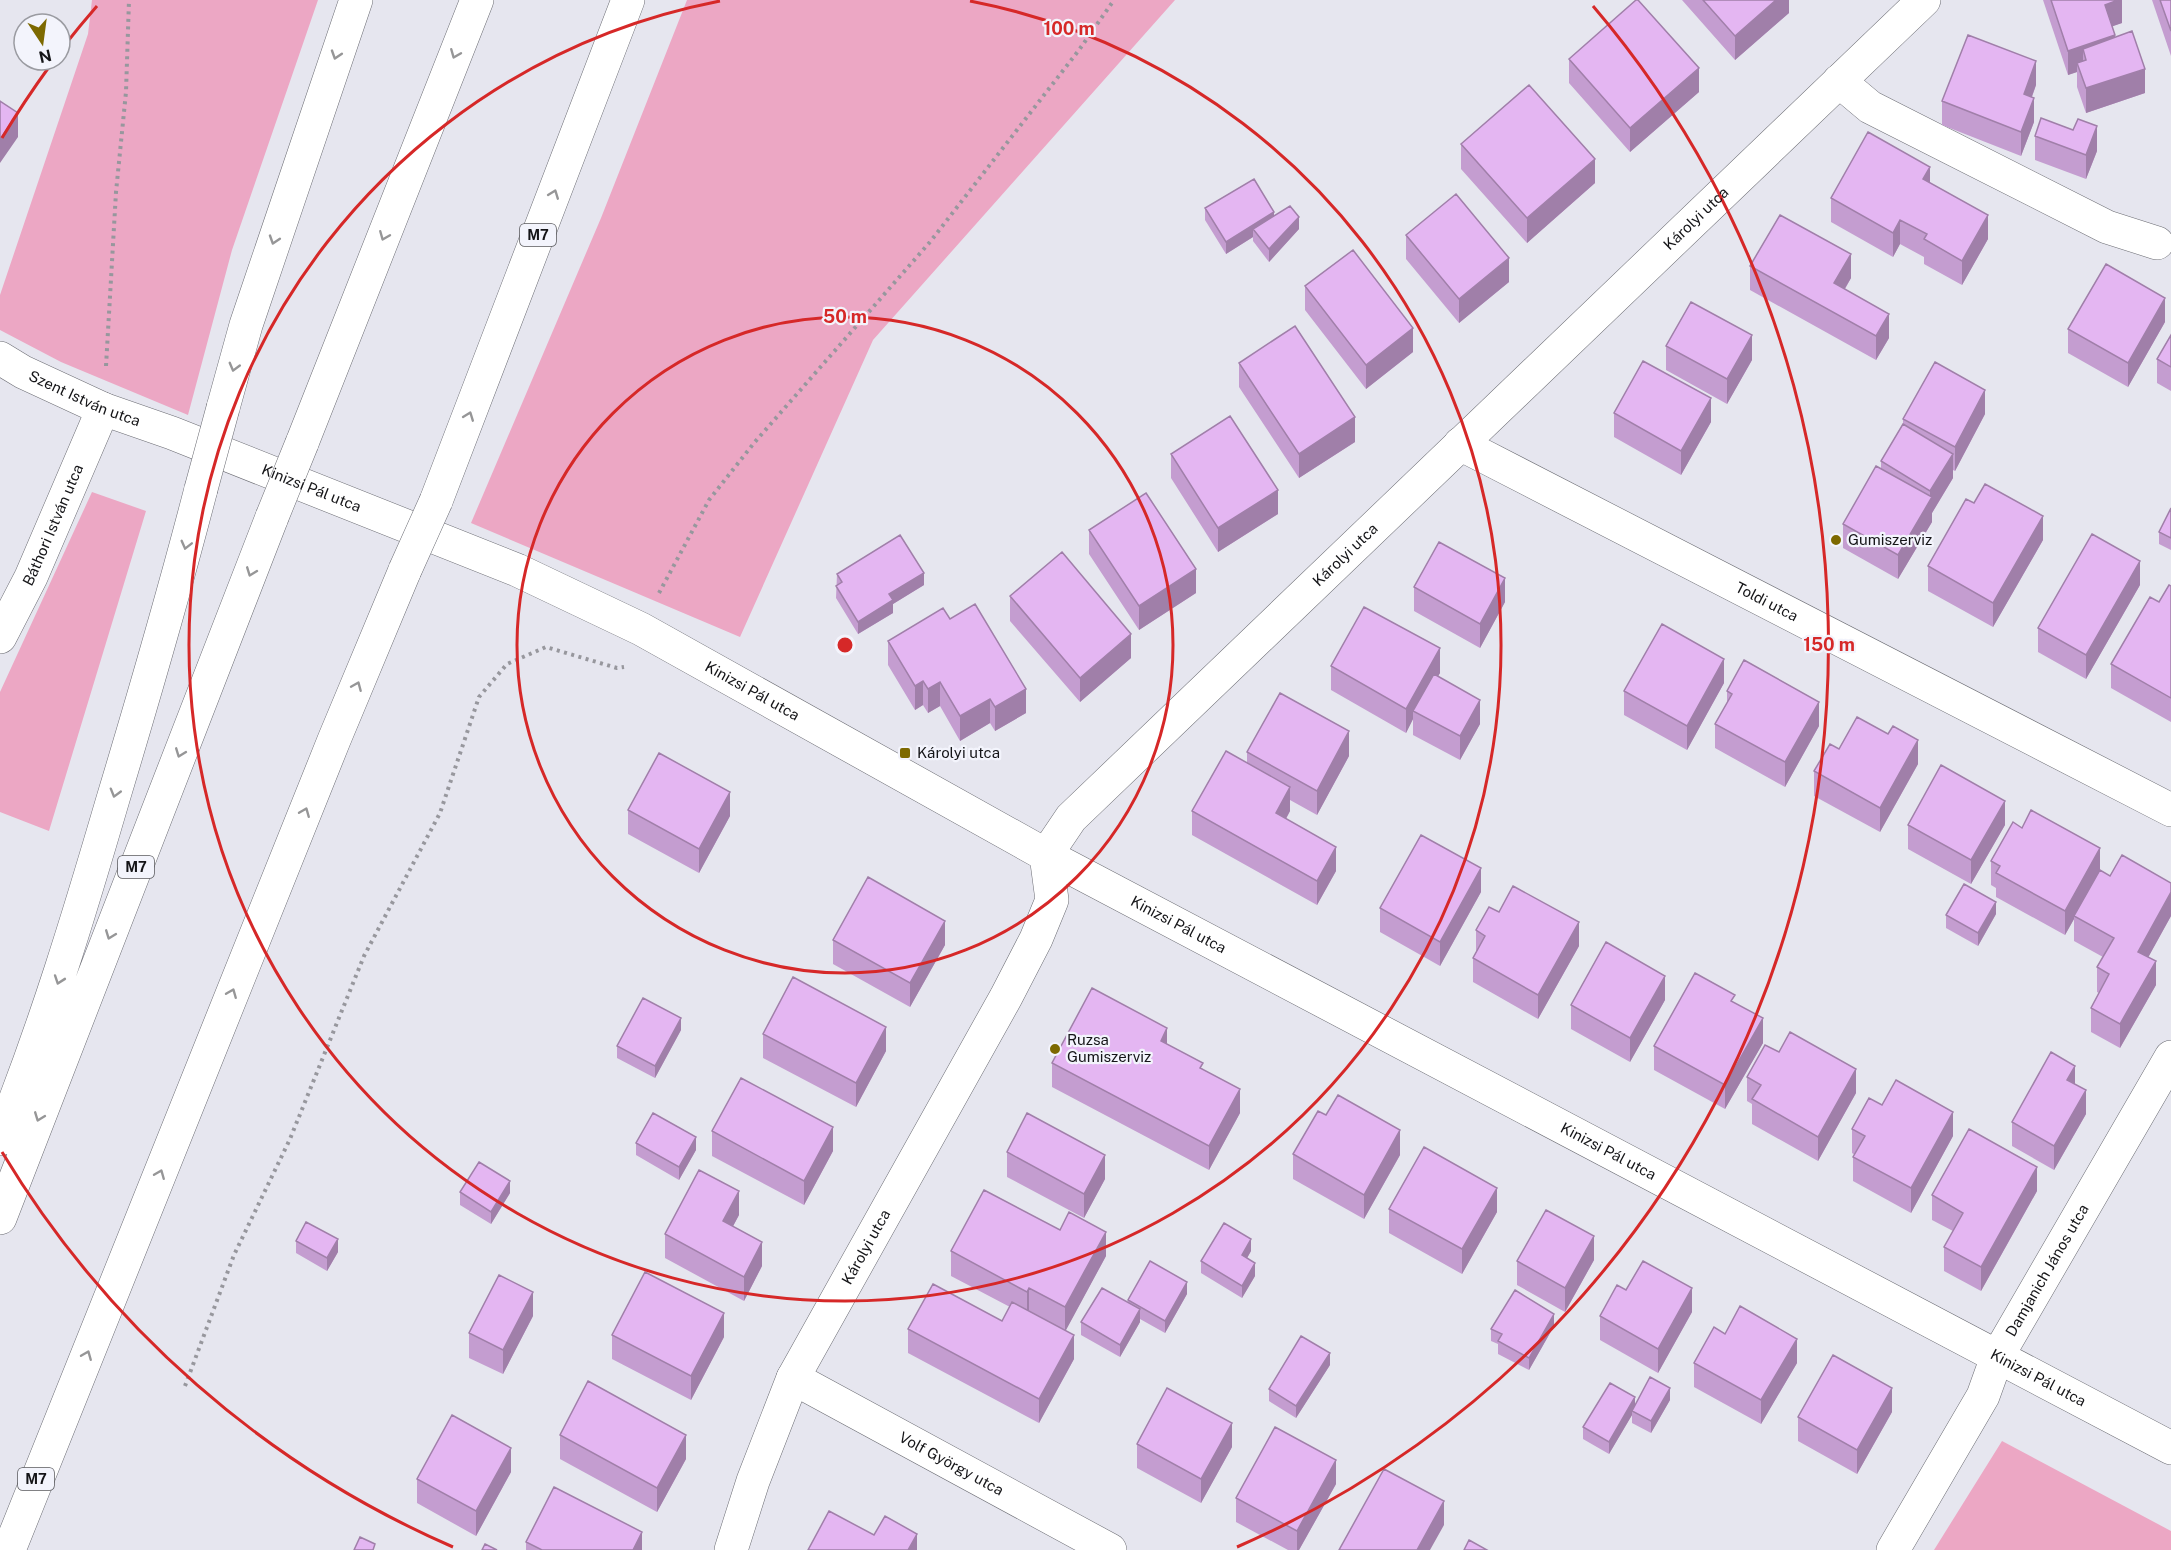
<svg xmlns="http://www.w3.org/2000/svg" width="2171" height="1550" font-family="'Public Sans',sans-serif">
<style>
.green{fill:#eca7c4}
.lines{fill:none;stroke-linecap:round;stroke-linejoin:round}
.minor-casing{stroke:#6c6d74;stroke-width:34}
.highway-casing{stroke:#6c6d74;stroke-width:34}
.path{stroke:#97979d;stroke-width:4;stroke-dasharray:3 4.5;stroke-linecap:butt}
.minor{stroke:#fff;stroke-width:33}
.highway{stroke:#fff;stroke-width:33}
.highway-bridge-casing{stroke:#6c6d74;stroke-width:34;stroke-linecap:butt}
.highway-bridge{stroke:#fff;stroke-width:33}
.wall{fill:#c49dd0}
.shaded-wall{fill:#a07fa9}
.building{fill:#e4b6f2;stroke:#a07fa9;stroke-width:1.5}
.oneway{stroke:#969697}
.ring{fill:none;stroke:#d62828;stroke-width:3}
.poi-dot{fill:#7d6900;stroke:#f3f4fc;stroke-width:2}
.labels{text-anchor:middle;stroke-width:4.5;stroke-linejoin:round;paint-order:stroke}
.shield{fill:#f3f4fc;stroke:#58585c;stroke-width:1.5}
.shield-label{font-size:14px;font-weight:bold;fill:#151518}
.street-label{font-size:15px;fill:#151518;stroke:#f3f4fc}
.poi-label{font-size:15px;fill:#151518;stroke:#f3f4fc;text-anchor:start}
.centre{fill:#d62828;stroke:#f3f4fc;stroke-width:3}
.ring-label{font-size:18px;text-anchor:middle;font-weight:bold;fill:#d62828;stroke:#f3f4fc;stroke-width:4.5;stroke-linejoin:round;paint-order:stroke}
</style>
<rect width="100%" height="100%" fill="#e6e6ef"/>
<!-- green -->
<path class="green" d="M92 0H318L232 250 188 415 61 362 0 330V295L88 34Z
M687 0H1175L873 340 740 637 471 523 601 218Z
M92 492 146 511 49 831 0 812V692Z
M2002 1441 2171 1531V1550H1934Z"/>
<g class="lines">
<!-- minor casing -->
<g class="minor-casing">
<g id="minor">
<path d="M1839 81 1870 107 2107 227 2157 243"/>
<path id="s1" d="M0 358 23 372 103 409 172 433 517 570 641 629 1046 855 2171 1448"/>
<path id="s2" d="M1460 444 2171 810"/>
<path id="s3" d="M0 637 31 577 103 409"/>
<path id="s4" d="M793 1378 1110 1550"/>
<path id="s5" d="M731 1550 753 1481 793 1378 1006 997 1036 939 1052 900 1046 855 1071 818 1924 0"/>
<path id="s6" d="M1893 1550 1983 1396 1997 1357 2171 1057"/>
</g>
</g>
<!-- highway casing -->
<g class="highway-casing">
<path id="highway" d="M223 408 246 325 356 0
M302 443 477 0
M436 501 628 0
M0 1139C45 1027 79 915 113 799 144 696 174 593 201 489
M0 1218 272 517
M9 1550 334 740 405 570"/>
</g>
<!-- path -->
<path class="path" d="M106 366 116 192 126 92 129 0
M659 593 709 500 754 443 930 242 1079 50 1114 0
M185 1386 234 1255 290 1139 364 956 440 813 479 697 507 664 546 647 617 668 624 667"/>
<!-- minor -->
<use href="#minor" class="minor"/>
<!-- highway -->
<use href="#highway" class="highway"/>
<!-- highway-bridge casing -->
<g class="highway-bridge-casing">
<path id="highway-bridge" d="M201 489 223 408
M272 517 302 443
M405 570 436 501"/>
</g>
<!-- highway-bridge -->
<use href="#highway-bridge" class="highway-bridge"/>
</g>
<!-- wall -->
<path class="wall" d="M1682 0H1789V13L1735 60Z
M2043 0H2122V23L2112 26 2115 37 2145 93 2086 113 2077 87V72L2068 75Z
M2152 0H2171V56Z
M1569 59 1699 92 1630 152 1569 83Z
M2036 85 2032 97 2034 122 2021 156 1942 125V101Z
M2035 136 2097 151 2086 179 2035 160Z
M1461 144 1595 183 1527 243 1461 169Z
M1930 183 1988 239 1962 285 1924 264V257L1900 244 1893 257 1831 222V198Z
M1205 208 1274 215 1299 229 1269 262 1253 241V237L1226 254 1205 220Z
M1406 235 1509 282 1459 323 1406 259Z
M1750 266 1851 278 1845 289 1889 338 1876 360 1750 290Z
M1305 286 1413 352 1366 389 1305 310Z
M2165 322 2128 387 2068 353V329Z
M2171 335V391L2157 383V359Z
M1666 346 1752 360 1727 404 1666 370Z
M1239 363 1355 442 1299 478 1239 387Z
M1614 413 1711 422 1681 475 1614 437Z
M1985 414 1955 471 1953 470V478L1932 513V522L1898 579 1843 548V524L1881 469V461L1903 424V419Z
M1171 454 1278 514 1218 552 1171 478Z
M2171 508V550L2159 544V532Z
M1089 530 1196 593 1139 630 1089 554Z
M2043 540 1993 627 1928 591V566Z
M837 574 924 585 893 604V613L858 634 836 598Z
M2140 585 2086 679 2038 652V628Z
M2171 586V722L2111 688V664Z
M1414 587 1505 602 1480 648 1414 611Z
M1010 596 1131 658 1080 702 1010 621Z
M950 619 1026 713 995 731 990 723 960 741 940 706 928 713 923 705 915 710 888 665V641Z
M1331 666 1440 673 1438 676 1480 724 1460 760 1413 735V719L1406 733 1331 690Z
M1724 683 1687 750 1624 715V691Z
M1727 691 1819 726 1785 787 1715 748V724L1727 703Z
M1839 749 1918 764 1880 832 1814 796V771Z
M1247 752 1349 756 1317 815 1290 800V811L1286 819 1336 871 1317 905 1192 835V811L1247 763Z
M628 810 730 816 699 873 628 834Z
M1908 825H2005L1971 884 1908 849Z
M2022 828 2100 871 2171 916 2148 957 2156 985 2120 1048 2091 1032V1008L2099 993 2097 992V967L2103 957 2074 941V919L2065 935 1996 897V888L1991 885V861Z
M1481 892 1440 966 1380 932V908Z
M1499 912 1579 946 1538 1019 1473 982V958L1476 952V930Z
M1996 914 1978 946 1946 928V915Z
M833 940 945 945 910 1007 833 964Z
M1665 1000 1630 1062 1571 1029V1005Z
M1735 1003 1763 1043 1725 1109 1654 1070V1046Z
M681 1030 655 1078 617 1058V1046Z
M763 1034 886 1051 856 1107 763 1058Z
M1167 1044 1203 1069 1240 1113 1209 1170 1052 1087V1063Z
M1747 1077 1856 1093 1818 1161 1752 1124V1104L1747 1101Z
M2075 1084 2086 1114 2054 1170 2012 1146V1122Z
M1882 1105 1953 1136 1911 1213 1853 1181V1157L1855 1155 1852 1153V1129Z
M1326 1115 1400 1155 1364 1219 1293 1179V1154Z
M712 1131 833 1151 804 1205 712 1156Z
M636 1143 696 1150 679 1180 636 1155Z
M1007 1152 1105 1179 1084 1218 1007 1177Z
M2037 1191 1981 1291 1944 1271V1247L1953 1231 1932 1220V1195Z
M460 1192 510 1193 491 1224 460 1205Z
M1389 1209 1497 1212 1462 1274 1389 1233Z
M739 1215 733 1226 762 1266 744 1301 665 1258V1234Z
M296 1241 338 1252 327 1271 296 1253Z
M951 1251 1106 1256 1065 1331 1074 1359 1039 1423 908 1353V1329L1002 1321 1010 1307 951 1276Z
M1251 1251 1247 1258 1255 1276 1242 1298 1201 1273V1261Z
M1594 1260 1565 1312 1517 1285V1261Z
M1626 1290 1692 1312 1658 1373 1600 1340V1316Z
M1187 1294 1165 1333 1140 1319V1322L1120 1357 1081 1335V1322L1128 1303V1300Z
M533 1316 503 1374 469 1358V1333Z
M1554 1326 1529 1370 1498 1354V1344L1491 1341V1329Z
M1725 1334 1797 1363 1761 1424 1694 1387V1363Z
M612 1335 724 1337 691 1400 612 1359Z
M1330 1365 1296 1418 1269 1401V1389Z
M1670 1400 1651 1433 1632 1423V1415L1609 1454 1583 1439V1427L1635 1404Z
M1892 1412 1857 1474 1798 1441V1417Z
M560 1435 686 1459 657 1512 560 1459Z
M1137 1444 1232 1447 1201 1503 1137 1468Z
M511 1472 476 1536 417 1503V1479Z
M1336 1484 1299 1550H1288L1236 1522V1498Z
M526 1542 642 1550H526Z"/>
<!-- shaded-wall -->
<path class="shaded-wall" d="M1776 0H1789V13L1735 60V36Z
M2118 0H2122V23L2105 29V5Z
M2115 35V59L2086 60 2083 49V70L2077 63V72L2068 75V51Z
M2036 61V85L2024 118V94Z
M1699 68V92L1630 152V128Z
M2145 69V93L2086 113V88Z
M2034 98V122L2021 156V132Z
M18 113V137L0 163V139Z
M2097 126V151L2086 179V155Z
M1595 159V183L1527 243V218Z
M1930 167V191L1923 179Z
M1274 212V224L1253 229V237L1226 254V242Z
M1988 215V239L1962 285V261Z
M1299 217V229L1269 262V249Z
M1900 220V244L1893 257V233Z
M1851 254V278L1834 307V283Z
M1509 258V282L1459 323V299Z
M2165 298V322L2128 387V363Z
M1889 314V338L1876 360V336Z
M1413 328V352L1366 389V365Z
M1752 335V360L1727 404V379Z
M1985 390V414L1955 471V447Z
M1711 398V422L1681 475V451Z
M1355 417V442L1299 478V454Z
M1953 454V478L1932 513V522L1898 579V555L1930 500V491Z
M1278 490V514L1218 552V528Z
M2043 516V540L1993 627V603Z
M2140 561V585L2086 679V655Z
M1196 569V593L1139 630V606Z
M924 573V585L893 604V613L858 634V622L889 594Z
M1505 578V602L1480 648V624Z
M1131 634V658L1080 702V678Z
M1440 648V673L1417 713 1413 711V719L1406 733V709Z
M1724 659V683L1687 750V726Z
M923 681V705L915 710V686Z
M940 682V706L928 713V689Z
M1026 689V713L995 731V707Z
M990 699V723L960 741V716Z
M1480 700V724L1460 760V736Z
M1819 702V726L1785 787V762Z
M1349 731V756L1317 815V791Z
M1918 740V764L1880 832V808Z
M1290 787V811L1276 837V813Z
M730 792V816L699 873V849Z
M2005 801V825L1971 884V860Z
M1336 847V871L1317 905V881Z
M2100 848V873L2074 916V919L2065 935V911Z
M1481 868V892L1440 966V942Z
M2171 892V916L2138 976V952Z
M1996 902V914L1978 946V933Z
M945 921V945L910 1007V983Z
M1579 922V946L1538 1019V995Z
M2156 961V985L2120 1048V1024Z
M1665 976V1000L1630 1062V1038Z
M681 1018V1030L655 1078V1066Z
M1763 1018V1043L1725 1109V1085Z
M886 1027V1051L856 1107V1083Z
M1167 1028V1052L1161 1041Z
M2075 1066V1090L2067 1080Z
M1856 1069V1093L1818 1161V1137Z
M1240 1089V1113L1209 1170V1146Z
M2086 1090V1114L2054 1170V1146Z
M1953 1112V1136L1911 1213V1188Z
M833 1127V1151L804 1205V1181Z
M1400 1130V1155L1364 1219V1195Z
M696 1137V1150L679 1180V1167Z
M1105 1155V1179L1084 1218V1194Z
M2037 1167V1191L1981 1291V1267Z
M510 1181V1193L491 1224V1212Z
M1497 1188V1212L1462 1274V1249Z
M739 1191V1215L723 1245V1221Z
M1106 1232V1256L1065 1332V1307Z
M1594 1236V1260L1565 1312V1288Z
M338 1239V1252L327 1271V1258Z
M1251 1239V1251L1242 1267V1255Z
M762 1242V1266L744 1301V1277Z
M1255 1263V1276L1242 1298V1286Z
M1187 1282V1294L1165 1333V1321Z
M1029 1288V1312L1027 1316V1292Z
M1692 1288V1312L1658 1373V1349Z
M533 1292V1316L503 1374V1350Z
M1140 1309V1322L1120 1357V1345Z
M724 1313V1337L691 1400V1376Z
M1554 1314V1326L1529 1370V1358Z
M1074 1335V1359L1039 1423V1399Z
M1797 1339V1363L1761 1424V1400Z
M1330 1353V1365L1296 1418V1406Z
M1670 1388V1400L1651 1433V1421Z
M1892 1388V1412L1857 1474V1450Z
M1635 1397V1409L1632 1411V1415L1609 1454V1442Z
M1232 1423V1447L1201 1503V1479Z
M686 1435V1459L657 1512V1488Z
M511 1448V1472L476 1536V1511Z
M1336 1460V1484L1299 1550H1297V1531Z
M1444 1501V1525L1430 1550H1417Z
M642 1532V1550H633Z
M917 1534V1550H908Z"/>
<!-- building -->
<path class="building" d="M1636 0H1638L1699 68 1630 128 1569 59Z
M1703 0H1776L1735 36Z
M2051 0H2118L2105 5 2115 35 2068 51Z
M2160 0H2171V31Z
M2132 31 2145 69 2086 88 2077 63 2086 60 2083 49Z
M1968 35 2036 61 2024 94 2034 98 2021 132 1942 101Z
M1529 85 1595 159 1527 218 1461 144Z
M0 101 18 113 0 139Z
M2041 118 2073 130 2078 119 2097 126 2086 155 2035 136Z
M1868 132 1930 167 1923 179 1988 215 1962 261 1924 239 1927 234 1900 220 1893 233 1831 198Z
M1254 179 1274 212 1226 242 1205 208Z
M1456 194 1509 258 1459 299 1406 235Z
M1290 206 1299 217 1269 249 1253 229Z
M1780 215 1851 254 1834 283 1889 314 1876 336 1750 266Z
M1353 250 1413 328 1366 365 1305 286Z
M2106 264 2165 298 2128 363 2068 329Z
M1691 302 1752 335 1727 379 1666 346Z
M1295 326 1355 417 1299 454 1239 363Z
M2171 335V367L2157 359Z
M1643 361 1711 398 1681 451 1614 413Z
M1935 362 1985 390 1955 447 1903 419Z
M1230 416 1278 490 1218 528 1171 454Z
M1903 424 1953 454 1930 491 1881 461Z
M1876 466 1932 497 1898 555 1843 524Z
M1985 484 2043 516 1993 603 1928 566 1966 499 1974 503Z
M1146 493 1196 569 1139 606 1089 530Z
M2171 508V538L2159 532Z
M2092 534 2140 561 2086 655 2038 628Z
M900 535 924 573 889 594 893 600 858 622 836 586 842 582 837 574Z
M1439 542 1505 578 1480 624 1414 587Z
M1062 552 1131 634 1080 678 1010 596Z
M2169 585 2171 586V698L2111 664 2150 597 2159 602Z
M975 604 1026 689 995 707 990 699 960 716 940 682 928 689 923 681 915 686 888 641 943 608 950 619Z
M1364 607 1440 648 1406 709 1331 666Z
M1662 624 1724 659 1687 726 1624 691Z
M1744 660 1819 702 1785 762 1715 724 1732 694 1727 691Z
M1434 674 1480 700 1460 736 1413 711Z
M1280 693 1349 731 1317 791 1247 752Z
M1857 717 1888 734 1893 726 1918 740 1880 808 1814 771 1830 744 1839 749Z
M1226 751 1290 787 1276 813 1336 847 1317 881 1192 811Z
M659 753 730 792 699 849 628 810Z
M1941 765 2005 801 1971 860 1908 825Z
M2031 810 2100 848 2065 911 1996 873 2000 866 1991 861 2013 822 2022 828Z
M1421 835 1481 868 1440 942 1380 908Z
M2122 855 2171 883V892L2138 952 2156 961 2120 1024 2091 1008 2109 974 2097 967 2114 938 2074 916 2100 870 2110 876Z
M868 877 945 921 910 983 833 940Z
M1964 884 1996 902 1978 933 1946 915Z
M1513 886 1579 922 1538 995 1473 958 1485 936 1476 930 1489 907 1499 912Z
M1606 942 1665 976 1630 1038 1571 1005Z
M1695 973 1735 995 1731 1001 1763 1018 1725 1085 1654 1046Z
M793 977 886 1027 856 1083 763 1034Z
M1092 988 1167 1028 1161 1041 1203 1063 1200 1068 1240 1089 1209 1146 1052 1063Z
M643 998 681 1018 655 1066 617 1046Z
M1790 1032 1856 1069 1818 1137 1752 1099 1761 1085 1747 1077 1765 1045 1779 1052Z
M2051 1052 2075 1066 2067 1080 2086 1090 2054 1146 2012 1122Z
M741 1078 833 1127 804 1181 712 1131Z
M1896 1080 1953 1112 1911 1188 1853 1157 1865 1136 1852 1129 1869 1098 1882 1105Z
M1338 1095 1400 1130 1364 1195 1293 1154 1318 1111 1326 1115Z
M653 1113 696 1137 679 1167 636 1143Z
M1027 1113 1105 1155 1084 1194 1007 1152Z
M1969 1129 2037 1167 1981 1267 1944 1247 1963 1213 1932 1195Z
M1424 1147 1497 1188 1462 1249 1389 1209Z
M479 1162 510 1181 491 1212 460 1192Z
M699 1170 739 1191 723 1221 762 1242 744 1277 665 1234Z
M984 1190 1060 1230 1069 1212 1106 1232 1065 1307 1029 1288 1027 1292 951 1251Z
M1546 1210 1594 1236 1565 1288 1517 1261Z
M306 1222 338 1239 327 1258 296 1241Z
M1224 1223 1251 1239 1242 1255 1255 1263 1242 1286 1201 1261Z
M1150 1261 1187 1282 1165 1321 1128 1300Z
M1643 1261 1692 1288 1658 1349 1600 1316 1617 1285 1626 1290Z
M645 1272 724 1313 691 1376 612 1335Z
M499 1275 533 1292 503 1350 469 1333Z
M933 1284 1002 1321 1012 1302 1074 1335 1039 1399 908 1329Z
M1102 1288 1140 1309 1120 1345 1081 1322Z
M1515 1290 1554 1314 1529 1358 1498 1341 1502 1334 1491 1329Z
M1740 1306 1797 1339 1761 1400 1694 1363 1714 1327 1725 1334Z
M1301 1336 1330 1353 1296 1406 1269 1389Z
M1833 1355 1892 1388 1857 1450 1798 1417Z
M1650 1377 1670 1388 1651 1421 1632 1411Z
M588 1381 686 1435 657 1488 560 1435Z
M1610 1383 1635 1397 1609 1442 1583 1427Z
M1167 1388 1232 1423 1201 1479 1137 1444Z
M452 1415 511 1448 476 1511 417 1479Z
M1275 1427 1336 1460 1297 1531 1236 1498Z
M1384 1469 1444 1501 1417 1550H1339Z
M554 1487 642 1532 633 1550H542L526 1542Z
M829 1511 874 1535 885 1516 917 1534 908 1550H808Z
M360 1537 375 1544 373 1550H354Z
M1469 1540 1487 1550H1464Z
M485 1544 497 1550H482Z"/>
<!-- one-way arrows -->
<defs><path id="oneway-chevron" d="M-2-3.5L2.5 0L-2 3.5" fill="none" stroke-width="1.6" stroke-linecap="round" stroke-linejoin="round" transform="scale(1.5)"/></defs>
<g class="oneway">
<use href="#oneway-chevron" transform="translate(455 54) rotate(112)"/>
<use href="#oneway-chevron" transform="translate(336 55) rotate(108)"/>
<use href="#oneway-chevron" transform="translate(554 194) rotate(-69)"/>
<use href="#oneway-chevron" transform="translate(384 236) rotate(112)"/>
<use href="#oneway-chevron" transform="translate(274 240) rotate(108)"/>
<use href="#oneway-chevron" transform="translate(234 367) rotate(105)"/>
<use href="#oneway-chevron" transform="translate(469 416) rotate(-69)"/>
<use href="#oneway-chevron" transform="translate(186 545) rotate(104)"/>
<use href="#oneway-chevron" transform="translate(251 572) rotate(111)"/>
<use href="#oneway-chevron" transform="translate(357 686) rotate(-67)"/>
<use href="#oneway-chevron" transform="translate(180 753) rotate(111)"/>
<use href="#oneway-chevron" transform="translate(115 793) rotate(106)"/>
<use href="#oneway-chevron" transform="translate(305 812) rotate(-68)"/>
<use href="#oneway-chevron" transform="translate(110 935) rotate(111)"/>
<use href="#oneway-chevron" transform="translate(59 980) rotate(109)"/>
<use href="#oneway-chevron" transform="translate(232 993) rotate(-68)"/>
<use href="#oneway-chevron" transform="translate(39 1117) rotate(111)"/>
<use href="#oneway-chevron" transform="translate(160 1174) rotate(-68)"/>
<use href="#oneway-chevron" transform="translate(87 1355) rotate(-68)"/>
</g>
<!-- distance rings -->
<g class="ring">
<circle cx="845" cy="645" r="328"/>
<path d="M970 1A656 656 0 1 1 720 1"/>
<path d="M453 1547A984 984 0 0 1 2 1152M2 138A984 984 0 0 1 49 67M64 46A984 984 0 0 1 97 6M1593 6A984 984 0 0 1 1237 1547"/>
</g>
<!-- markers -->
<g class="poi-dot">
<circle cx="1836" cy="540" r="6"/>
<rect x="899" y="747" width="12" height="12" rx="3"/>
<circle cx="1055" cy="1049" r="6"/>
</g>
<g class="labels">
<!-- shield labels -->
<g class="shield">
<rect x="520" y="224" width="36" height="22" rx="4.5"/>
<rect x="118" y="856" width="36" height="22" rx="4.5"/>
<rect x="18" y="1468" width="36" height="22" rx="4.5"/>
</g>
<g class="shield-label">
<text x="538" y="240">M7</text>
<text x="136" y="872">M7</text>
<text x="36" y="1484">M7</text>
</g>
<!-- street labels -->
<g class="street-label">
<text dy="5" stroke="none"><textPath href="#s5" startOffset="1683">Károlyi utca</textPath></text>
<text dy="5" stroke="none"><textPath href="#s1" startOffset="94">Szent István utca</textPath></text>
<text dy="5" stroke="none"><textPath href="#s1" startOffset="338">Kinizsi Pál utca</textPath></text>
<text dy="5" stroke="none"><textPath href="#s3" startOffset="124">Báthori István utca</textPath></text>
<text dy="5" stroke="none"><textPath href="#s5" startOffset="1197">Károlyi utca</textPath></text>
<text dy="5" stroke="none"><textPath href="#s2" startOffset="345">Toldi utca</textPath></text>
<text dy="5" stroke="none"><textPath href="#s1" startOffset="824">Kinizsi Pál utca</textPath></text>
<text dy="5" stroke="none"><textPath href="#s1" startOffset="1310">Kinizsi Pál utca</textPath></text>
<text dy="5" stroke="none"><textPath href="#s1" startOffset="1796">Kinizsi Pál utca</textPath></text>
<text dy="5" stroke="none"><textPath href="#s5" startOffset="333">Károlyi utca</textPath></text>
<text dy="5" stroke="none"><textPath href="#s6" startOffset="320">Damjanich János utca</textPath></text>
<text dy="5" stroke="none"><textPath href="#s1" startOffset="2282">Kinizsi Pál utca</textPath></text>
<text dy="5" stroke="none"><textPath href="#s4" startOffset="180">Volf György utca</textPath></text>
</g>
<!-- poi labels -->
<g class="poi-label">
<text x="1848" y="545">Gumiszerviz</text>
<text x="917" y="758">Károlyi utca</text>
<text x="1067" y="1045">Ruzsa<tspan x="1067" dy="17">Gumiszerviz</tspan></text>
</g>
</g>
<circle cx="845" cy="645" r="9" class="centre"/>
<g class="ring-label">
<text x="1069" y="35">100 m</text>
<text x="845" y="323">50 m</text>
<text x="1829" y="651">150 m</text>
</g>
<!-- north arrow -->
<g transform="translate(42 42) rotate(167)"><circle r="28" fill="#f3f4fc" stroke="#9a9ba1" stroke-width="1.5"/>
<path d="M0-4.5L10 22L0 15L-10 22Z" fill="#7d6900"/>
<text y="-9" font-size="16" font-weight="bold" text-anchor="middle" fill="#151518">N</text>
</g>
</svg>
